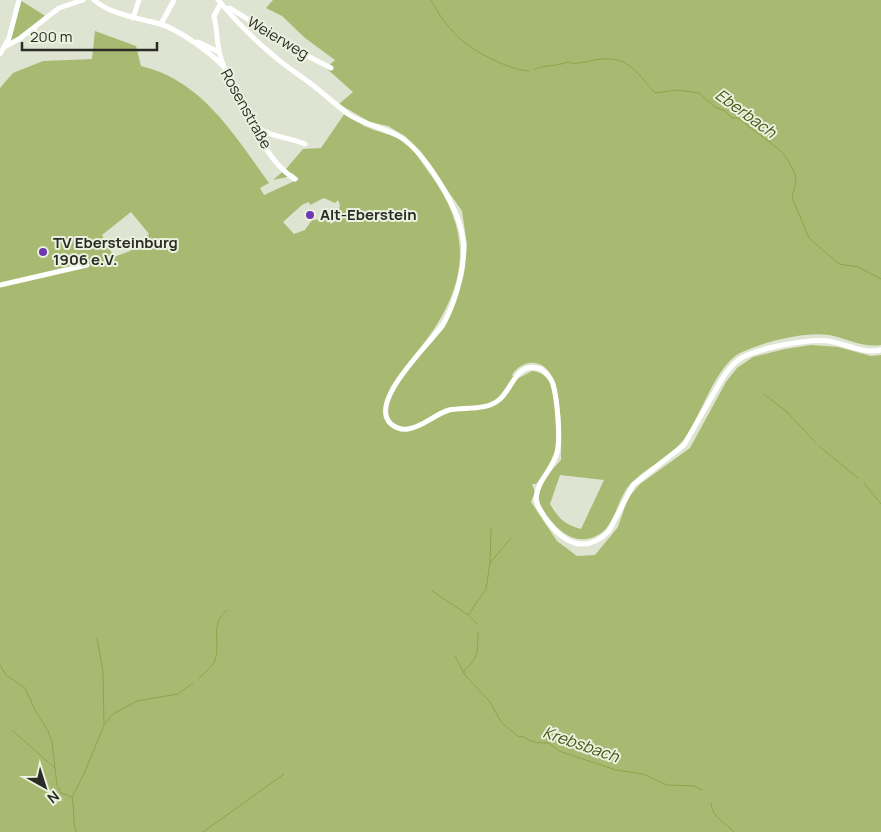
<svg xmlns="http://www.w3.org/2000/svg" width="881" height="832" font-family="Manrope,sans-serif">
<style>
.green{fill:#a8ba72;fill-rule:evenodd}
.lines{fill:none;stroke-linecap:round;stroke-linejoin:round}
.stream{stroke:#8fa448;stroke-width:1}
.minor{stroke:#fff;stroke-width:5}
.poi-dot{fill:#6e38af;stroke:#ebf1de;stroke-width:2}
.labels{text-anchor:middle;stroke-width:4;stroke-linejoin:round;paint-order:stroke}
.street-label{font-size:15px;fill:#292b24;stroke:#ebf1de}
.poi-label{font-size:15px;font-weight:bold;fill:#292b24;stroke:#ebf1de;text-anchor:start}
.water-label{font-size:16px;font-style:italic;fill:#495614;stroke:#ebf1de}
</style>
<rect width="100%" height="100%" fill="#dee4d1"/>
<!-- green -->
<path class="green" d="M20 0 47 17 9 43Z
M273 0H881V345C863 348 846 338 829 335 805 331 762 342 740 353 716 366 702 412 687 435 672 458 644 467 627 488 617 502 614 527 598 535 576 547 560 532 547 516 544 511 539 505 539 499 539 483 551 471 561 460 561 437 565 366 535 363 526 362 517 367 512 375L517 379 532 371C540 372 547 375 550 383 555 394 558 439 555 450 552 461 543 475 536 484H532L535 492 531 502 557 541 577 556 595 555 618 527 628 498 640 484 690 448 726 382 737 368 753 357 785 349 811 345 838 347 871 356 881 355V832H0V88L13 73 43 61 92 59 95 31 136 46 141 66C202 80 235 136 269 183L260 188 264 195 299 179 292 173 287 177 273 180 286 169 303 149 321 148 345 113C351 118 358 122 364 126 377 132 391 134 403 141 414 149 422 163 430 174 475 235 467 288 421 347L423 352 445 327 464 274 467 245 462 211 421 152 405 136 388 126 370 122 339 104 353 92 326 68 335 60 305 38 282 16 266 8ZM324 198 335 203 338 200 340 205 337 219 331 224 327 219 312 220 305 230 294 234 283 222 302 205 309 202 310 205ZM131 212 149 234 130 251 114 257 102 235ZM560 475 604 480 581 529C565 525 558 518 550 504Z"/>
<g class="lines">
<!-- stream -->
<path class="stream" d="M431 0C447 30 465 47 496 61 507 66 517 70 529 71
M534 70C544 64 556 67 567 62 576 65 584 62 594 60 628 54 635 71 655 93L677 90 699 93 715 107 725 111 732 118H738L781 151 788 160 795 174 796 182 792 197 809 238 839 264 858 267 881 279
M764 394 786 411 816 443
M820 447 858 478
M864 483 881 504
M490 563 491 529
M432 591 468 615
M477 624 468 615 486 589 490 563 511 538
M478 632C477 651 480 658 464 670V674L490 702 501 722 519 737 523 736C530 743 540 743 549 743L559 751 616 770 643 774 667 785 694 786 702 790
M97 638 103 672 104 724
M455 656 464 673
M0 665 6 675 25 688 35 710 48 731 52 742 57 785 61 793 72 797C75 809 72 820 76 832
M199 678C205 673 212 667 215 660 221 641 209 625 227 610
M13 731 55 768
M72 797 84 774 104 725 113 714 137 701 178 694 193 683
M711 803C711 817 726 823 734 832
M203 832 284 774"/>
<!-- minor -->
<path class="minor" d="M94 0C111 15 139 18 160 24 178 29 211 53 224 67 242 101 262 159 295 179
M218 0C235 20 253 39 274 56 285 66 298 74 310 83 323 93 335 104 348 114 364 125 384 127 400 137 425 152 456 205 462 233 468 258 457 298 445 321 434 341 366 401 391 424 396 428 402 430 408 429 423 427 435 414 449 410 466 407 487 411 500 399 514 386 516 361 541 369 546 373 551 377 553 384 557 398 561 439 557 453 553 469 537 481 536 498 536 506 542 512 546 519 563 543 585 555 609 531L633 485 684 445 722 379C727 371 733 362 743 357 760 348 810 338 829 341 846 344 863 354 881 350
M221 3 214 16C218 32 216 49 223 64
M226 9 230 8 298 51 331 68
M133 18 139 0
M161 24 174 0
M34 29 39 40
M195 43 198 42 217 51
M6 46 19 39 59 8 83 0
M0 54 9 38 19 0
M255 126C270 137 287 137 305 144
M0 285 87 265"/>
</g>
<!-- markers -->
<g class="poi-dot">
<circle cx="310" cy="215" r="5"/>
<circle cx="43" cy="252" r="5"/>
</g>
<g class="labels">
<!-- street labels -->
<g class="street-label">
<text transform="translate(278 38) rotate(31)" y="5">Weierweg</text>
<text transform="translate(246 109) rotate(61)" y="5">Rosenstraße</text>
</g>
<!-- poi labels -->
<g class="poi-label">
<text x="320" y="220">Alt-Eberstein</text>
<text x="53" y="248">TV Ebersteinburg<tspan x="53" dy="17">1906 e.V.</tspan></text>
</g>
<!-- water labels -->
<g class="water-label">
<text transform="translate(746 113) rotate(36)" y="6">Eberbach</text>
<text transform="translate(581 744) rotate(19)" y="6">Krebsbach</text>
</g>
</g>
<!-- north arrow -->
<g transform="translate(45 787) rotate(141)" stroke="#ebf1de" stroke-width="4" paint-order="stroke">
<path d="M0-4L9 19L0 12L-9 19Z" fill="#292b24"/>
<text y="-8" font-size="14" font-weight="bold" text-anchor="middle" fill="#292b24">N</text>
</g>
<!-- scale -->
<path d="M22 42v8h135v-8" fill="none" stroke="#292b24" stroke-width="2.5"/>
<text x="30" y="42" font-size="15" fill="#292b24" stroke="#ebf1de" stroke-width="4" paint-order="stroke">200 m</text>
</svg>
